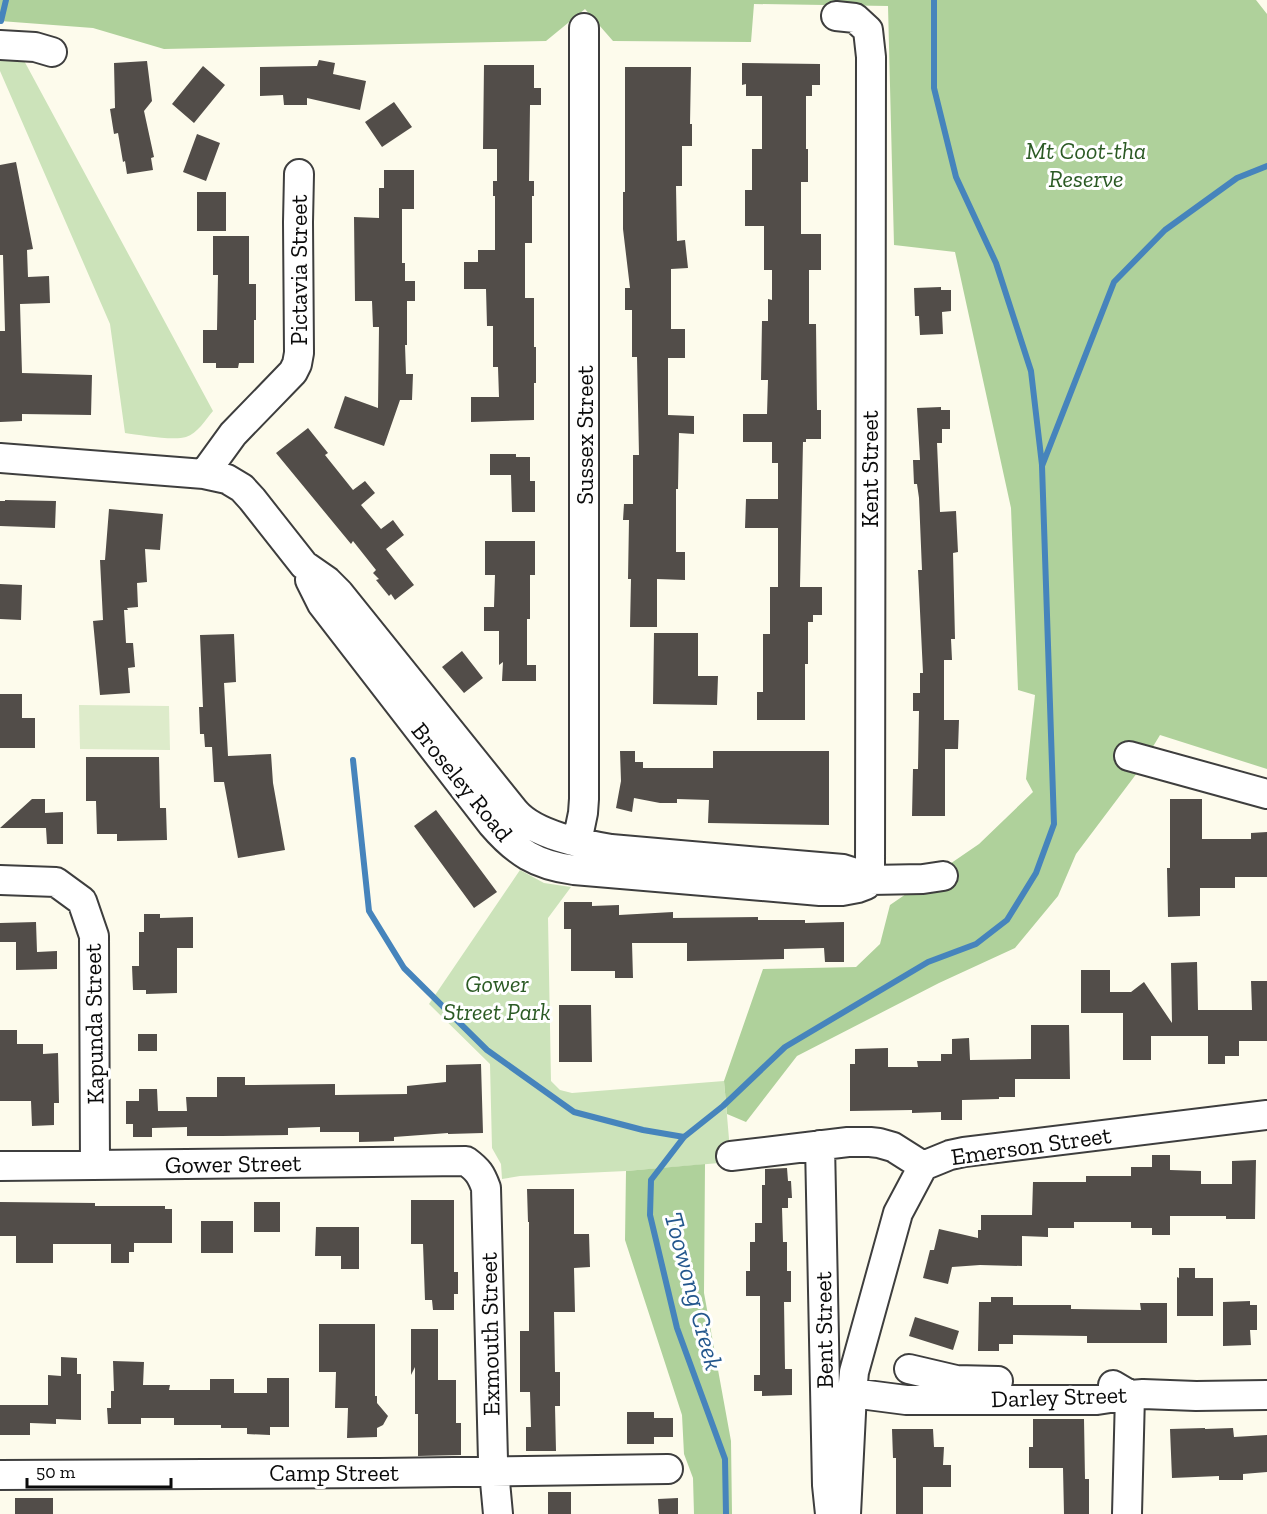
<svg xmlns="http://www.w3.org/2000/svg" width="1267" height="1514" font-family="'Zilla Slab',serif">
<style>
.green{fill:#cce3ba}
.forest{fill:#afd19b}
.pitch{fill:#ddebca}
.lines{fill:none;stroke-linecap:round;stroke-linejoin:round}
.stream{stroke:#4684bc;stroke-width:6}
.building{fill:#524d49}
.minor-casing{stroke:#3e3e3e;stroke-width:32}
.minor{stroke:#fff;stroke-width:28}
.labels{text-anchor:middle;stroke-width:6;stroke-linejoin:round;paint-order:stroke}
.park-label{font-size:24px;font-style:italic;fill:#2b5a24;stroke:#fff}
.street-label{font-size:24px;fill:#0b0b0b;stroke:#fff}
.water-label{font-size:26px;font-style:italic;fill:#24578d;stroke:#fff}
</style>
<rect width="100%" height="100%" fill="#fdfbec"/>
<!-- green -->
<path class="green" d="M0 55H21L213 411C206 419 197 434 186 437 174 441 139 435 125 433L110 324 0 71Z
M520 870 544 883 571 887 548 918 551 1081 560 1090 572 1093 724 1081 731 1162 626 1171 520 1176 502 1179 501 1164 492 1148 490 1064 429 1004Z"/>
<!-- forest -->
<path class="forest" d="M0 0H1256L1267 14V769L1160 735 1137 773 1076 854 1058 896 1015 948 939 983 797 1056 746 1122 727 1114 724 1081 763 969 856 967 880 944 890 905 979 844 1033 792 1026 779 1035 695 1018 690 1011 508 955 252 894 245 888 6 754 4 751 42 613 41 585 9 546 41 164 49 93 28 0 21Z
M705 1164 704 1293 731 1441 732 1514H694L693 1478 684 1454 682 1415 625 1240 626 1171Z"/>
<!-- pitch -->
<path class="pitch" d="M79 705 169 706 170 750 80 749Z"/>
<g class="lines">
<!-- stream -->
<path class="stream" d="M934 0V88L956 177 996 263 1031 371 1042 465
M1 21 6 0
M353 760 369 911 404 968 487 1050 574 1112 643 1130 684 1137
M726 1514 725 1459 677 1328 650 1215 651 1180 684 1137 723 1106 785 1047 928 962 976 944 1007 920 1036 873 1054 824 1042 466 1114 282 1165 230 1237 178 1267 166"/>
</g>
<!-- building -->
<path class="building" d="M319 60 335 63 333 74 366 81 360 110 307 98V105H284L283 95 260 96V67L317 66Z
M147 61 152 101 144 111 154 157 151 158 153 170 127 174 125 161 123 162 118 133 114 134 110 109 115 108 114 63Z
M742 63 820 64V85H812V96H806V149H808V182H801V234H821V270H809V324H816L817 410H821V439H806V442H803L800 587H822V615H813V622H808V664H805V720H757V692H763V634H770V587H778V528H745L746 499H778V463H772V442H743V414H767L768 380H761L762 321H768V299L772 300V270H764V226H745V190H752V149H762V96H746V84L742 85Z
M484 65H534V88H541V105H530L529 181H534V196H532V243H525V298H534V347H536V383H534V420L471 422V397H499L498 367H493V326H487L486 289H464V262H478V250H495V196H493V181H497V149H483Z
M203 66 225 85 194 123 172 104Z
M625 67H691L690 124H692V146H682V186H676L677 241 685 240 688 268 671 269V329H685V358H668V415L694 416V434L679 433 678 489H676V552H685V580L657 579V627H630L631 579H628L629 520H623L624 504H633V455H639L637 357H632V310H625V288H630L623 229V192H625Z
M394 102 412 127 382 147 365 122Z
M197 134 220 143 206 181 183 172Z
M16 162 33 249 27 250 28 277 49 276 50 303 20 304 22 373 92 375 91 415 22 414V421L0 422V331H5L3 255H0V165Z
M384 170H414V209H402V263H405V281H415V301H407V345H405L406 374H413L412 400H400L384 446 334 428 345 396 378 408 379 327H373L372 301H355L354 217 379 218V188H384Z
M197 192H226V231H197Z
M213 236H249V284H256V320H254V363H239L238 368H216V363H203V330H217L218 275H213Z
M941 287V290H951V311L942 312 943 334 920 335 919 316H915L914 288Z
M941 407V410H950V429H942V443H937L940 512 956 511 958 552 953 553 955 639H951L952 660H944V720H959L958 749H945V816H912L913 769H918L919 711H913V693H920V673H923L918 570H922L919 498 917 484H914L913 460H920L917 408Z
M308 428 328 453 325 455 353 490 365 481 375 493 361 505 381 529 393 520 404 535 386 549 414 585 395 600 391 594 389 596 376 580 379 579 373 573 376 570 353 541 351 544 276 453Z
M490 454H516V457H530V481H535V512H512L511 475H490Z
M5 500 56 501 55 528 0 526V501H5Z
M109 509 163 514 160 550 145 549 147 582 137 583 138 607 127 608 128 610H124L126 643H133L135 667 128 668 130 693 100 695 93 621 103 620 100 560H105Z
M485 541H535V575H530V619H527V665H536V681H502L503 662 499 665V631H484V607H494L495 575H485Z
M0 584 22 585 21 620 0 619Z
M654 633H698V676H718L717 705 653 704Z
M234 634 236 682 224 683 228 756 271 754 273 783 285 850 238 858 224 782H214L212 747H205L204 734H200L199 707H203L200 635Z
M462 651 483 678 464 693 442 667Z
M0 694H22V718H35V748H0Z
M620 751H635V762H643V768H713V751H829V825L708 823 709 800 677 799V803H660L634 798 632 812 616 808 621 781Z
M86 757H159L160 808H166L167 840 117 841V834H97L96 801H86Z
M32 799H45V813L63 812V844H47L46 828H0Z
M1170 799H1202V839H1251V833L1267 832V877H1235V888H1200V916L1168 917 1167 868H1170Z
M436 810 497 892 474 908 414 826Z
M564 902H592V906L619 905V915L673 912V918L758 917V920H805V923L844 922V962H825L824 948 784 949V959L687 961V943H632L633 978H615V971H571V929H564Z
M144 914H160V918L193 917V948H177V993L146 994V990H133L132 966H139V932H144Z
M36 922 37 952 57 951V969L16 970V942H0V923Z
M1197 962 1198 1010H1252L1251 981H1267V1041H1239V1056H1225V1064H1208V1036H1151V1060H1123V1013H1081V970H1110V992H1131L1144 982 1172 1023 1171 963Z
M559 1005H591L592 1062H559Z
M1031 1025H1069L1070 1079H1015V1097H999V1099L962 1100V1120H941V1112L912 1113V1110L850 1111V1064H855V1049L888 1048V1067H918L917 1061H941V1054H952V1039L969 1038 970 1060 1031 1059Z
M0 1030H17V1044H43V1054L58 1053 59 1103H54V1125L32 1126 31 1101H0Z
M138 1034H157V1051H138Z
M481 1064 483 1133 448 1134V1133L394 1137V1141L359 1142V1132H320V1127L288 1128V1135L222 1136H187V1127L152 1128V1137H133V1124H126V1101H139V1089H157L158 1111H187L186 1097H217V1077H245V1085L335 1084V1095L407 1094V1086L446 1082V1065Z
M1152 1155H1170V1170L1201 1171V1184H1232V1161L1256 1160 1255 1219H1226V1216H1170V1235H1152V1228H1131V1222H1074V1228H1048V1237L1022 1236V1266L980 1265 952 1267 948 1284 923 1278 930 1250H934L939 1229 978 1238V1230H981V1215H1032L1033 1182H1086V1176H1131V1167H1152Z
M787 1168 788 1181H791L792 1198H788V1208H782L783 1242H787V1271H791V1302H784L785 1369H792V1395L762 1396V1391H754V1375H760V1296H746V1271H750V1242H755V1223H762V1185H765V1169Z
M527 1189H574V1234H589L590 1267 574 1268 575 1312H554L555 1372H560V1406H555L556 1451H526V1427H531L530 1392H520V1331H529V1222H528Z
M411 1200H454V1272H458V1294H454V1310H433L432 1300H425L423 1244H411Z
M0 1202 95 1203V1206H165V1209H172V1243H134V1252H129V1263H111V1244H53V1263H16V1236H0Z
M254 1202H280V1232H254Z
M201 1221H233V1253H201Z
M316 1227H359V1269H341V1256H315Z
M1179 1268H1195V1278H1213V1316H1177V1277L1179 1278Z
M991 1297H1013V1305H1071V1309L1141 1310 1140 1303H1167V1343H1087V1336L1013 1335V1344H999V1351H978L979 1302H991Z
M1250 1301V1305H1257V1330H1250L1251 1345 1223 1346V1302Z
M915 1317 959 1331 953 1350 909 1336Z
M319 1324H375V1396H377V1403L388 1416 383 1425 377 1428V1437L347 1438 348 1408H335L336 1372H319Z
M411 1329H438V1380H456V1423H461V1455L418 1456V1414H415V1367L411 1375Z
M61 1357 77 1358V1374H81V1420L56 1419V1424L30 1423V1435H0V1405H48V1375L61 1376Z
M113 1361 144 1362 143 1385H170L169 1390H210V1379H234V1393H267V1378H289V1427H270V1435L247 1434V1428H221V1425H174V1418H141V1424H108L107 1408H111V1391H114Z
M627 1412H654V1418H673V1437H654V1444H627Z
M1033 1419H1084L1085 1479H1089V1514H1064L1063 1468H1029V1447H1033Z
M1205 1428V1429L1233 1428 1234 1437 1267 1435V1472L1243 1474V1480H1219V1476L1172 1478 1170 1429Z
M892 1429H933L934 1447H944L943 1465H951V1487H923V1514H896V1458H893Z
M548 1492H571V1514H548Z
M15 1498H53V1514H15Z
M678 1498V1514H659L658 1499Z"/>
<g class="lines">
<!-- minor casing -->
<g class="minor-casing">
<path id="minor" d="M836 16 855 18 868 30 871 57 870 880
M0 45 35 47 52 52
M0 458 204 474 227 479 242 488 252 499 304 565 327 581 339 593 515 812C535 835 582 844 611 849L843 869 862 875 870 880 923 879 943 876
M204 474 233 434 293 372 297 364 299 353 298 222 299 174
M310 580 322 604 492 824C516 852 536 865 574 870L820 891H842L858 888 866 885 870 880
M1129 756 1267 794
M577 842 583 813 584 799V28
M0 880 56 882 82 901 94 936 95 1165
M820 1145 827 1485 830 1514
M731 1156 848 1142H870L879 1143 893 1147 923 1166 950 1155 964 1152 1267 1115
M0 1166 466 1161C478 1170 481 1174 486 1188L493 1460 498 1514
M909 1369 956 1380 998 1381
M1113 1385 1130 1395 1127 1514
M852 1393 906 1400H1097L1130 1395 1143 1394 1196 1396 1267 1395
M0 1475 379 1473 668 1469
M846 1514 852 1393 854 1372 898 1213 923 1166"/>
</g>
<!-- minor -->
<use href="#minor" class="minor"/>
</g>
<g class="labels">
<!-- park labels -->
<g class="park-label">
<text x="1086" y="159">Mt Coot-tha<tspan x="1086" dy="28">Reserve</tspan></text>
<text x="497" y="992">Gower<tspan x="497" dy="28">Street Park</tspan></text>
</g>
<!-- street labels -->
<g class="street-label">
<text transform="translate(299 270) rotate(-90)" y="8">Pictavia Street</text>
<text transform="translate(585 435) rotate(-90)" y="8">Sussex Street</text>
<text transform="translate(870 469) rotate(-90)" y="8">Kent Street</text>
<text transform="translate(462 782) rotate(51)" y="8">Broseley Road</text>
<text transform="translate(94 1024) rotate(-91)" y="8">Kapunda Street</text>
<text transform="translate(1031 1146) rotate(-8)" y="8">Emerson Street</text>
<text transform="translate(233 1164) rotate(-1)" y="8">Gower Street</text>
<text transform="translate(824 1330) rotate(-91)" y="8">Bent Street</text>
<text transform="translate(490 1334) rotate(-91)" y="8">Exmouth Street</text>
<text transform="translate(1059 1397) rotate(-2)" y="8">Darley Street</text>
<text x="334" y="1481">Camp Street</text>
</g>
<!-- water labels -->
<g class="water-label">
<text transform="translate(694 1291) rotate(75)" y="9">Toowong Creek</text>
</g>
</g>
<!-- scale -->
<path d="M27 1478v9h144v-9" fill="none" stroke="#0b0b0b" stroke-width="3"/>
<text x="36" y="1478" font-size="18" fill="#0b0b0b" stroke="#ffffff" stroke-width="4.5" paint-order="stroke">50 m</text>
</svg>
